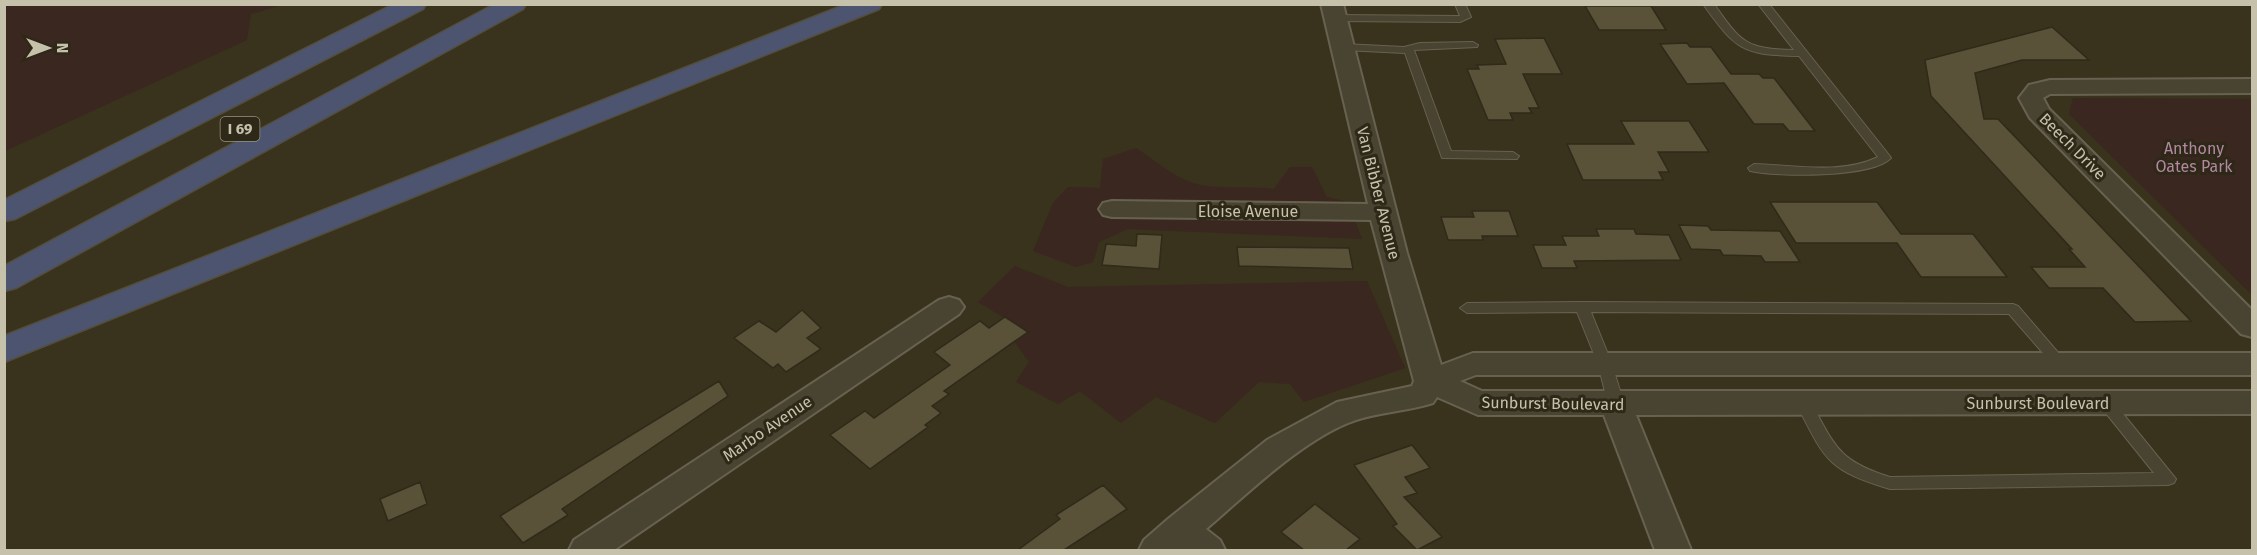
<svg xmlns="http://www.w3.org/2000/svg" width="2257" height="555" font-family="'Fira Sans',sans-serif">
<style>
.green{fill:#3a271f}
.building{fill:#595239;stroke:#2f2a19;stroke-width:1.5}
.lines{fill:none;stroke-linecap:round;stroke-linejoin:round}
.lane-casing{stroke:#67624f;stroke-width:2}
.street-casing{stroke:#67624f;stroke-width:4}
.highway-casing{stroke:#534e3c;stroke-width:3}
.lane{fill:#494431;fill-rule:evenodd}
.street{fill:#494431;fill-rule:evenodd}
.highway{fill:#4d5470;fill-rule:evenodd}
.labels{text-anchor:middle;stroke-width:6;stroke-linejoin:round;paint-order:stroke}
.shield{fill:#2d2817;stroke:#98937f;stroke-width:1.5}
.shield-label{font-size:15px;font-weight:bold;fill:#c6c1ab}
.street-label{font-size:16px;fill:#c6c1ab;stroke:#2d2817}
.park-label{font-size:16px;fill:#b288a0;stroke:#2d2817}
</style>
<rect width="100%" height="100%" fill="#39321d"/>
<!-- green -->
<path class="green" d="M4 5 5 4 282 5 251 14 247 40 5 151Z
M2073 98 2252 99V295L2069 114Z
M1136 148C1157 162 1179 182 1205 186 1227 189 1251 186 1274 189L1290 167H1312L1327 197 1348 202 1362 239 1128 229 1099 242 1093 262 1076 267 1033 251 1053 203 1068 187 1100 188 1103 159Z
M1015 266 1068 287 1367 281 1405 368 1304 402 1290 384 1259 382 1215 423 1156 397 1121 423 1080 391 1058 404 1016 382 1029 362 1014 341 1018 326 978 302Z"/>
<!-- building -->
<path class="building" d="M1585 6H1651L1666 30H1599Z
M2052 27 2089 60H2022L1975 73 1984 119H1998L2191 321 2135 322 2103 288H2049L2031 267H2085L2069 249H2072L1931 96 1925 60Z
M1544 38 1562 74H1523L1539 108H1529L1532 113H1510L1513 120H1488L1467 69H1479L1477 65 1506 64 1495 39Z
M1687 43 1690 47H1711L1731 74H1759L1763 78H1774L1815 131H1789L1783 124H1754L1724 83 1687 84 1660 44Z
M1621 121H1689L1709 152H1658L1669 172H1659L1663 180H1583L1567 144H1634Z
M1770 202H1877L1901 234H1973L2007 277H1921L1897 243H1796Z
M1472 211H1509L1518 236H1482L1483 240H1448L1441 217H1474Z
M1679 225 1708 226 1711 230 1780 231 1800 262H1765L1761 256 1723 255 1720 250 1691 249Z
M1596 229H1634L1636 234 1669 235 1681 260 1574 261 1577 268H1542L1533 245H1566L1562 236H1599Z
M1137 234 1162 235 1159 269 1102 265 1106 244 1136 246Z
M1237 247 1349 248 1353 269 1239 266Z
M802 310 821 328 807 338 821 349 786 372 778 364 773 368 734 338 759 321 776 332Z
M1005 317 1028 332 944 391 949 394 932 406 941 413 925 425 928 427 870 469 830 435 865 411 874 418 950 365 934 352 980 321 989 328Z
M719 381 728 396 562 509 568 515 523 543 500 516Z
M1412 445 1430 468 1405 477 1417 493 1404 497 1442 537 1417 550 1393 526 1397 524 1354 465Z
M420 482 427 504 388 521 380 499Z
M1103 485 1127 509 1064 550H1018L1060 519 1056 515Z
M1315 504 1360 539 1346 550H1304L1281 532Z"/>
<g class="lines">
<!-- lane casing -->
<g class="lane-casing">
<path id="lane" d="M1455 4H1465L1471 17 1460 22 1335 21 1330 18 1335 15 1460 16Z
M1703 4H1714C1741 42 1745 49 1794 50L1758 4H1769L1889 155 1891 158C1872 178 1777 177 1750 171L1748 168 1754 164C1793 165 1841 175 1878 157L1799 56C1742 55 1736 50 1703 4Z
M1473 42 1478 45 1477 47 1414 50 1451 151 1513 152 1519 156 1517 159 1442 158 1405 53 1343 50 1338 47 1343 44 1404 47 1420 43Z
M1582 302 2013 304 2018 306 2068 364 2066 368H2056L2009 314 1591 312 1612 364 1624 404 1621 408H1611L1608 404 1598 364 1577 312 1467 313 1460 308 1467 303Z
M1804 397 1809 399C1835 445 1836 460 1890 477L2154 473 2101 407 2098 403 2101 399H2111L2176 479 2174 483 2168 485 1890 489C1827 470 1825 460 1796 403L1799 399Z"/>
</g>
<!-- street casing -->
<g class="street-casing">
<path id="street" d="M1321 4H1343L1407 253 1441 365 1473 353H2252V375H1476L1460 381 1482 391H2252V414L1636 415 1691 550H1655L1604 415H1478L1437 397 1433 403C1408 411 1381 412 1356 420 1305 437 1247 494 1206 529L1220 540 1225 550H1139L1144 540 1168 519 1267 440 1337 402 1412 386 1414 381 1371 220 1112 217 1103 215 1099 209 1103 203 1112 201 1368 204Z
M2252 79V93L2050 94 2043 98 2049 109 2252 310V337L2241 334 2030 118 2019 98 2029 85 2050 80Z
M949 297 959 300 964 307 959 314 614 550H569L574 540 939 300Z"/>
</g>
<!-- highway casing -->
<g class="highway-casing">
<path id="highway" d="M394 4H426L423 9 15 219 4 221V200Z
M495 4H526L523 9 16 288 4 291V266Z
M847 4H882L879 9 4 362V336Z"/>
</g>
<!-- lane -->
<use href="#lane" class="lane"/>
<!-- street -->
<use href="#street" class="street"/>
<!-- highway -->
<use href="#highway" class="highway"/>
</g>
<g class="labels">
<!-- shield labels -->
<rect class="shield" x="220.5" y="117" width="39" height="24" rx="4.5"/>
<g class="shield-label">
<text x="240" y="134">I 69</text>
</g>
<!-- street labels -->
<g class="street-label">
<text transform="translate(2073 146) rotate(45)" y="6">Beech Drive</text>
<text transform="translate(1379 193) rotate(76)" y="6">Van Bibber Avenue</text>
<text x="1248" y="217">Eloise Avenue</text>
<text transform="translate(1553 403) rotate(1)" y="6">Sunburst Boulevard</text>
<text x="2038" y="409">Sunburst Boulevard</text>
<text transform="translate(767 428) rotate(-34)" y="6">Marbo Avenue</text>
</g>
<!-- park labels -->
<g class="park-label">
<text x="2194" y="154">Anthony<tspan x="2194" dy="18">Oates Park</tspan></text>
</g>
</g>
<!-- border -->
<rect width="2257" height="555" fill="none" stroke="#c6c1ab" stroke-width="12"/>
<!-- north arrow -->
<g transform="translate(48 48) rotate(90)" stroke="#2d2817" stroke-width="4.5" paint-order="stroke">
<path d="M0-4.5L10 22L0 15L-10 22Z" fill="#c6c1ab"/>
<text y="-9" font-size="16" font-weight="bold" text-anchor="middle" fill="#c6c1ab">N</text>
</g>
</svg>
